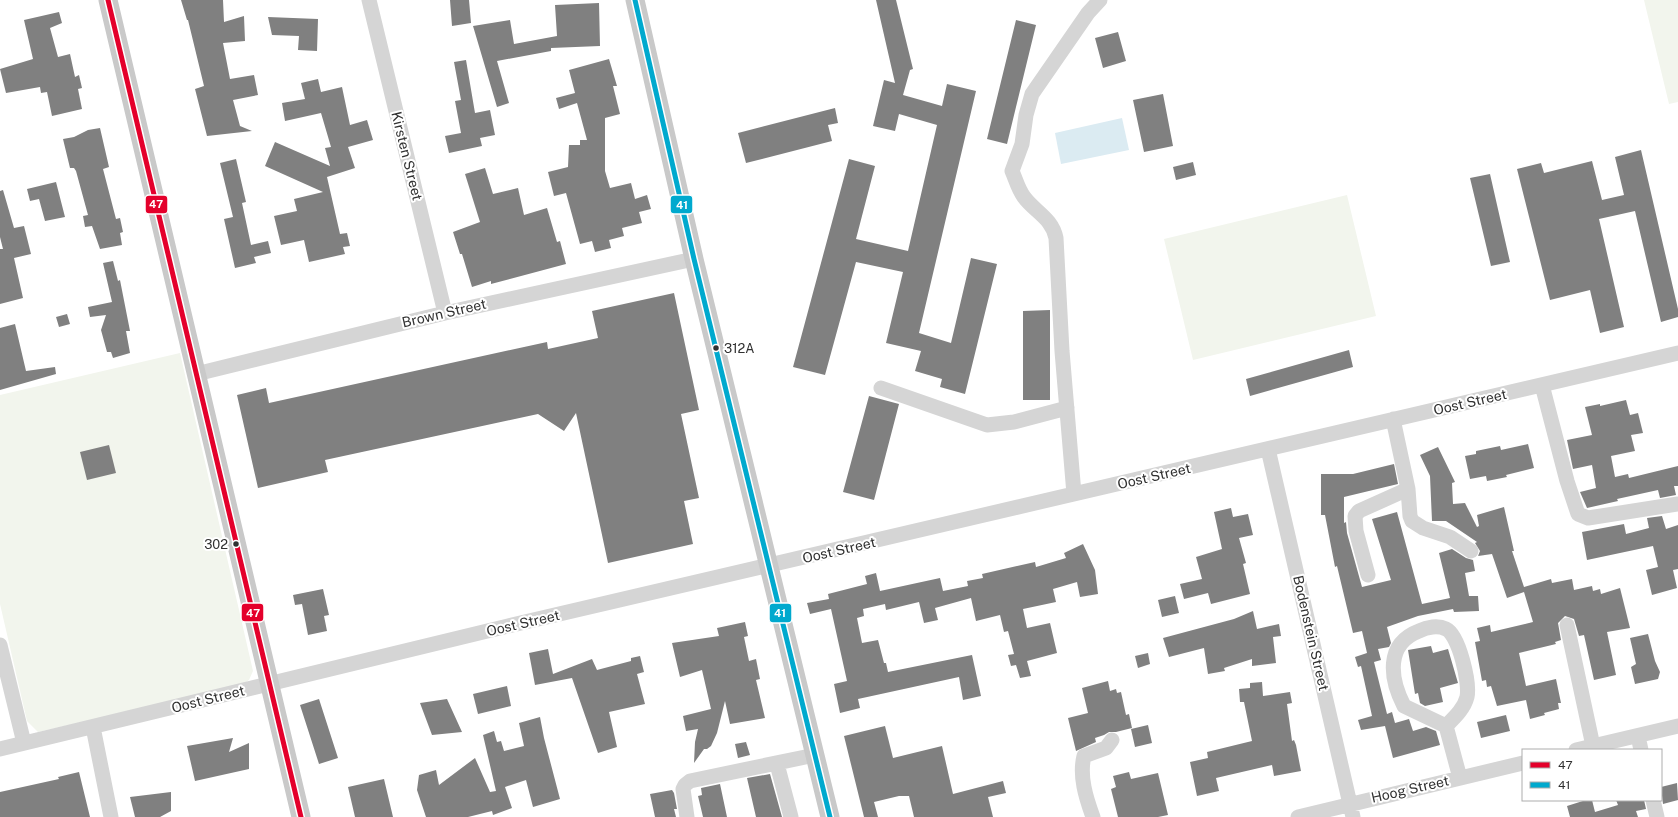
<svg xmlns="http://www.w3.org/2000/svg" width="1678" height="817" font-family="'Public Sans',sans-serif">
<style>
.green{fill:#f2f5ed}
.water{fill:#dbebf2}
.building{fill:#808080}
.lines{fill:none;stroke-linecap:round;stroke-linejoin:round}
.minor{stroke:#d5d5d5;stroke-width:15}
.major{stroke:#c9c9c9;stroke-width:19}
.bus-1-casing{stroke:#fff;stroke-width:8}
.bus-2-casing{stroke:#fff;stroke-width:8}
.bus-1{stroke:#e4002b;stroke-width:5}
.bus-2{stroke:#00a9ce;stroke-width:5}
.bus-dot{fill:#313131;stroke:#fff;stroke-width:1.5}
.labels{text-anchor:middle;stroke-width:4;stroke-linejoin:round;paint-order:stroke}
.bus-label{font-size:13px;fill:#313131;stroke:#fff;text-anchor:start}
.street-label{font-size:14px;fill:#313131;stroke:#fff}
.line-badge{stroke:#fff;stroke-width:1.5}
.badge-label{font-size:11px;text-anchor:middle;font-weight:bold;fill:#fff}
</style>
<rect width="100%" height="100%" fill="#fff"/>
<!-- green -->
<path class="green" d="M1644 0H1678V102L1669 104Z
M1347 195 1376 316 1193 360 1164 239Z
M180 353 253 671 249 680 241 686 38 732 27 721 0 604V395Z"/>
<!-- water -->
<path class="water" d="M1122 118 1129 150 1061 164 1055 133Z"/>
<!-- building -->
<path class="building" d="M181 0H223L224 22 244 16 245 41 223 43 230 79 254 75 258 95 233 100 240 126 252 131 207 136 195 89 204 86 188 20H187Z
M450 0H469L471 23 452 26Z
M876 0H896L913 69 910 70 903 95 942 106 947 84 976 91 919 333 951 343 971 258 997 264 965 394 940 387 942 379 915 371 921 351 886 343 903 272 856 262 825 375 793 367 849 159 875 166 856 239 908 251 937 125 899 114 895 131 873 126 884 80 895 83Z
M599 3 600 46 551 48V51L497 61 509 103 497 107 473 26 510 20 514 44 557 36 555 5Z
M59 12 62 23 50 28 58 57 70 54 75 77 79 75 82 88 78 89 82 109 52 116 47 92 41 93 40 87 6 93 0 69 33 59 24 20Z
M268 17 318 19 317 51 298 50 299 36 272 35Z
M1016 20 1036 25 1007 144 987 139Z
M1118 32 1126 61 1103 68 1095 38Z
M609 59 617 86H613L620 114 605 118V171L610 188 631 183 635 199 647 195 651 209 639 212 642 223 622 228 624 236 609 240 611 248 595 252 592 241 580 244 566 193 554 196 548 172 568 167 569 145H580V140H587L577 103 559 109 556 98 575 93 569 70Z
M466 60 475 113 490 110 495 135 480 138 482 146 449 153 445 136 461 133 455 101 461 100 454 62Z
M318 79 321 92 342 87 350 125 367 120 373 140 348 147 355 168 327 177 340 234 347 233 350 246 343 247 345 254 309 262 304 240 281 245 274 216 297 211 294 199 323 192 265 166 275 142 330 166 325 148 331 147 321 113 285 121 282 103 305 99 301 83Z
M1163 94 1173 146 1144 152 1133 100Z
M835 108 838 123 828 125 832 141 746 163 738 133Z
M100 128 109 167 103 169 116 219 120 218 123 232 120 233 122 245 100 249 92 226 85 227 83 216 88 215 76 171 74 168H70L63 139 74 137 88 130Z
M1641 150 1678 309V317L1661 322 1635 211 1599 219 1624 327 1600 333 1590 290 1550 300 1517 169 1541 163 1544 173 1592 161 1602 200 1624 195 1615 157Z
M236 159 246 202 242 203 251 245 268 241 271 253 254 257 256 263 235 268 224 219 233 217 220 163Z
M1193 162 1196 175 1176 180 1173 167Z
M485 168 493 194 518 188 524 215 547 208 557 242 560 241 566 264 491 284V281L472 287 462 254H460L453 232 480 222 465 174Z
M1490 174 1510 262 1491 266 1470 178Z
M56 182 65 217 45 221 39 199 30 201 27 189Z
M3 190 14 228 24 226 31 254 14 258 23 298 0 304V249H3L0 237V191Z
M113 261 118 281 120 280 130 331H126L130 353 113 358 111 352H107L101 330 106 315 90 317 88 307 112 302 103 263Z
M674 293 699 410 681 414 699 498 684 501 693 544 608 563 576 413 564 431 538 414 325 460 328 472 258 488 237 395 266 388 269 403 547 342 548 349 598 338 592 311Z
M1050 310V400H1023V311Z
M67 314 70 324 59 327 56 317Z
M15 324 26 371 55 367 56 374 0 390V328Z
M1349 350 1353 367 1250 396 1246 379Z
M869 396 899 404 874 500 843 492Z
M1626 400 1630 415 1638 413 1643 433 1631 435 1635 451 1611 456 1615 477 1628 474 1629 478 1678 466V486H1674L1676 495 1660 498 1658 490 1617 499 1618 501 1587 508 1580 492 1596 488 1592 465 1573 469 1567 440 1592 435 1585 407 1600 404V406Z
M1528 444 1534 468 1506 475 1507 477 1487 481 1486 476 1470 479 1465 456 1476 454V451L1500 446 1501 450Z
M109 445 116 473 87 480 80 452Z
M1438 447 1455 482 1452 483 1453 504 1465 503 1477 527 1479 526 1477 515 1504 507 1514 551H1512L1524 587 1551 579 1552 583 1572 579 1574 590 1592 586 1593 591 1600 589 1601 594 1620 588 1630 628 1607 632 1616 675 1594 680 1584 635 1579 636 1574 619 1565 616 1558 623 1561 640 1555 642 1556 644 1519 653 1526 686 1556 679 1561 703H1558L1559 709 1544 713 1545 715 1530 719 1526 700 1497 706 1491 686 1487 687 1486 680 1482 681 1475 642 1480 641 1477 628 1490 625 1491 632 1533 622 1524 592 1507 598 1492 554 1478 556 1480 551 1475 543 1477 542 1446 521H1432L1430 476 1420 455Z
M1394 464 1398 484 1344 497V523L1346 522 1347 533 1362 587 1391 580 1372 519 1397 512 1422 604 1450 598 1439 553 1452 549 1466 558 1473 560 1475 571 1465 573 1469 596H1478L1479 611 1454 612 1453 609 1418 616 1387 627 1391 643 1389 647 1378 649 1381 660 1374 662 1387 714 1392 712 1395 723 1409 719 1413 731 1426 727 1436 731 1440 745 1393 758 1385 726 1361 730 1358 720 1372 716 1361 666 1358 667 1355 657 1367 653 1362 631 1353 633 1337 566 1335 567 1325 515H1321V474H1353Z
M1231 508 1233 517 1248 514 1253 535 1239 538 1246 563 1243 564 1250 594 1211 604 1208 593 1184 599 1180 584 1202 579 1196 557 1222 549 1214 512Z
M1662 516 1666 529 1678 525V569L1673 570 1677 588 1652 595 1646 570 1658 567 1653 546 1587 560 1582 532 1624 524 1626 534 1649 528 1647 518Z
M1083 544 1095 570 1098 594 1080 597 1077 582 1053 589 1056 602 1023 609 1027 628 1050 623 1057 653 1027 661 1031 676 1020 678 1016 665 1011 666 1008 655 1014 654 1008 631 1004 632 1000 615 976 621 971 598 935 608 938 620 924 623 919 602 886 610 885 604 863 609 864 616 857 618 862 643 878 640 884 663H886L888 672 972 655 981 696 963 700 959 677 858 699 860 708 840 713 834 684 847 681 831 609 810 614 807 603 829 599 828 594 867 584 865 576 876 573 880 591 940 578 943 591 968 586 967 581 983 578 982 574 1035 562 1036 567 1066 558 1064 553Z
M323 589 329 615 324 616 327 631 308 635 302 604 295 605 293 595Z
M1175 596 1179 613 1162 617 1158 600Z
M1253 611 1257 629 1279 624 1281 636 1273 637 1276 663 1252 666V659L1224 668 1225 671 1208 674 1204 648 1169 657 1163 638 1234 619Z
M745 622 748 636 744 637 749 661 756 659 760 679 756 680 765 718 730 724 725 701 717 733 711 746 707 749H704L694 763 695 742 698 729 686 731 683 716 711 709 702 670 680 677 672 643 719 636 717 628Z
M1648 634 1655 661 1660 672 1658 679 1635 684 1631 667 1636 664 1630 638Z
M1431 646 1433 653 1448 649 1458 683 1440 688 1443 702 1425 706 1420 703 1418 693 1415 694 1408 650Z
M548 649 553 674 592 659 597 670 631 661V658L640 656 644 672 637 674 645 704 609 712 617 747 598 753 572 678 535 685 529 653Z
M1148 653 1150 664 1138 668 1135 656Z
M1108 681 1110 691 1116 689 1117 693 1121 692 1126 715 1129 714 1132 728 1116 732H1109L1104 735 1095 738 1096 742 1076 751 1068 718 1088 713 1082 688Z
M1262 682 1263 696 1290 692 1292 703 1287 704 1292 741 1294 740 1296 745 1301 771 1274 776 1272 765 1216 778 1219 791 1197 796 1190 762 1208 758 1207 752 1252 741 1244 702H1240L1239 689 1250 688V683Z
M507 686 511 706 478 714 473 694Z
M319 699 338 758 319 764 300 705Z
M447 699 462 732 432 735 420 703Z
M1506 715 1510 731 1481 738 1477 722Z
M540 717 544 738 560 799 533 807 526 780 505 787 512 808 493 815 492 811 468 817H426L417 790 419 775 436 770 439 785 475 758 490 792 496 791 483 735 494 731 497 742 501 741 504 751 524 746 519 723Z
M1148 725 1152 743 1135 747 1131 729Z
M885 726 893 758 942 746 953 794 1003 781 1006 793 988 797 993 817H914L909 796H899L874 802 878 817H864L844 736Z
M233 738 229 752 249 743V769L195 781 187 746Z
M746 742 750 755 738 758 735 744Z
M79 772 90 817H0V792L59 779 58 777Z
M1129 772 1131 779 1158 773 1168 815 1158 817H1118L1111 789 1116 787 1113 776Z
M770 774 782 817H756L747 778Z
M384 779 393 817H355L348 787Z
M1677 783 1678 800 1663 804 1661 787Z
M720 784 727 817H703L698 796 702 795 701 788Z
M672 790 674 793 677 809H674L676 817H655L650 794Z
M171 792V811L160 817H135L130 797Z
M1586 800H1592L1595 812 1618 805 1616 800H1644L1646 809 1636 811 1638 817H1570L1567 806Z"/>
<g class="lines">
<!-- minor -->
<path class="minor" d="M369 0 445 313
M196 374 445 313 694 259
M1542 385 1567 481 1578 514 1588 518 1678 504
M881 388 987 425 1014 422 1067 408
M1268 449 1353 817
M1408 489 1410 516 1412 521 1423 528 1450 537 1471 551
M1074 494 1062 351 1056 238C1052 218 1035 212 1024 197 1018 189 1016 180 1012 171L1022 144 1026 115 1032 94 1088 13 1100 0
M1368 575 1356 531 1355 516 1359 511 1408 489 1393 419
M1567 625 1593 746
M0 645 24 743
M1446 726C1454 718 1464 709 1467 697 1470 683 1459 635 1446 629 1438 625 1427 627 1419 631 1385 644 1390 679 1404 706L1446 726 1460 778
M93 727 111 817
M1638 736 1641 750
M0 749 508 626 1678 353
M1576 750 1678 726
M777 764 791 817
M1653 800 1657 817
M687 817 683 789 685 785 690 781 815 755
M1093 817C1086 798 1079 776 1084 756L1106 748 1112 740
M1298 817 1523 763"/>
<!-- major -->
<path class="major" d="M108 0 301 817
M635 0 694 259 830 817"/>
<!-- bus-1 casing -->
<g class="bus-1-casing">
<path id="bus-1" d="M108 0 301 817"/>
</g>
<!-- bus-2 casing -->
<g class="bus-2-casing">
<path id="bus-2" d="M635 0 694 259 830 817"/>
</g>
<!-- bus-1 -->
<use href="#bus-1" class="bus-1"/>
<!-- bus-2 -->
<use href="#bus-2" class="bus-2"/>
</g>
<!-- markers -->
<g class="bus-dot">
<circle cx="716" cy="348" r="3.5"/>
<circle cx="236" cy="544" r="3.5"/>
</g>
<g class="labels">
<!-- bus labels -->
<g class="bus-label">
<text x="724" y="353">312A</text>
<text x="228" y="549" text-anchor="end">302</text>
</g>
<!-- street labels -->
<g class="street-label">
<text transform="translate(407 156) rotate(76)" y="5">Kirsten Street</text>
<text transform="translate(444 313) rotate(-13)" y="5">Brown Street</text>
<text transform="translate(1470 402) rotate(-13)" y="5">Oost Street</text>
<text transform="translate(1154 476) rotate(-13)" y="5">Oost Street</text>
<text transform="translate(839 550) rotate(-13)" y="5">Oost Street</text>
<text transform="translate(523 623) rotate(-13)" y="5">Oost Street</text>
<text transform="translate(1311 633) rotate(77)" y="5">Bodenstein Street</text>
<text transform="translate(208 699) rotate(-14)" y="5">Oost Street</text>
<text transform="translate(1410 789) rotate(-13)" y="5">Hoog Street</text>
</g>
</g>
<g class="line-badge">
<rect x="145" y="195" width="23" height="19" rx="4" fill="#e4002b"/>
<rect x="670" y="195" width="23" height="19" rx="4" fill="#00a9ce"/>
<rect x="241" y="603" width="23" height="19" rx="4" fill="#e4002b"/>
<rect x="769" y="603" width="23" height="20" rx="4" fill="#00a9ce"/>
</g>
<g class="badge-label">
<text x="156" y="208">47</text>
<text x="682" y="209">41</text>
<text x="253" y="617">47</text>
<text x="780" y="617">41</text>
</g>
<!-- legend -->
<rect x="1522" y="749" width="140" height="52" fill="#ffffff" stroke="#adadad"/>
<rect x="1530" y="762" width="20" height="6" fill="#e4002b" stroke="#adadad"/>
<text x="1558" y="769" font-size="12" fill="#313131">47</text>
<rect x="1530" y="782" width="20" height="6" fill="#00a9ce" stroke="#adadad"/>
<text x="1558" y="789" font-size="12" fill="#313131">41</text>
</svg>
